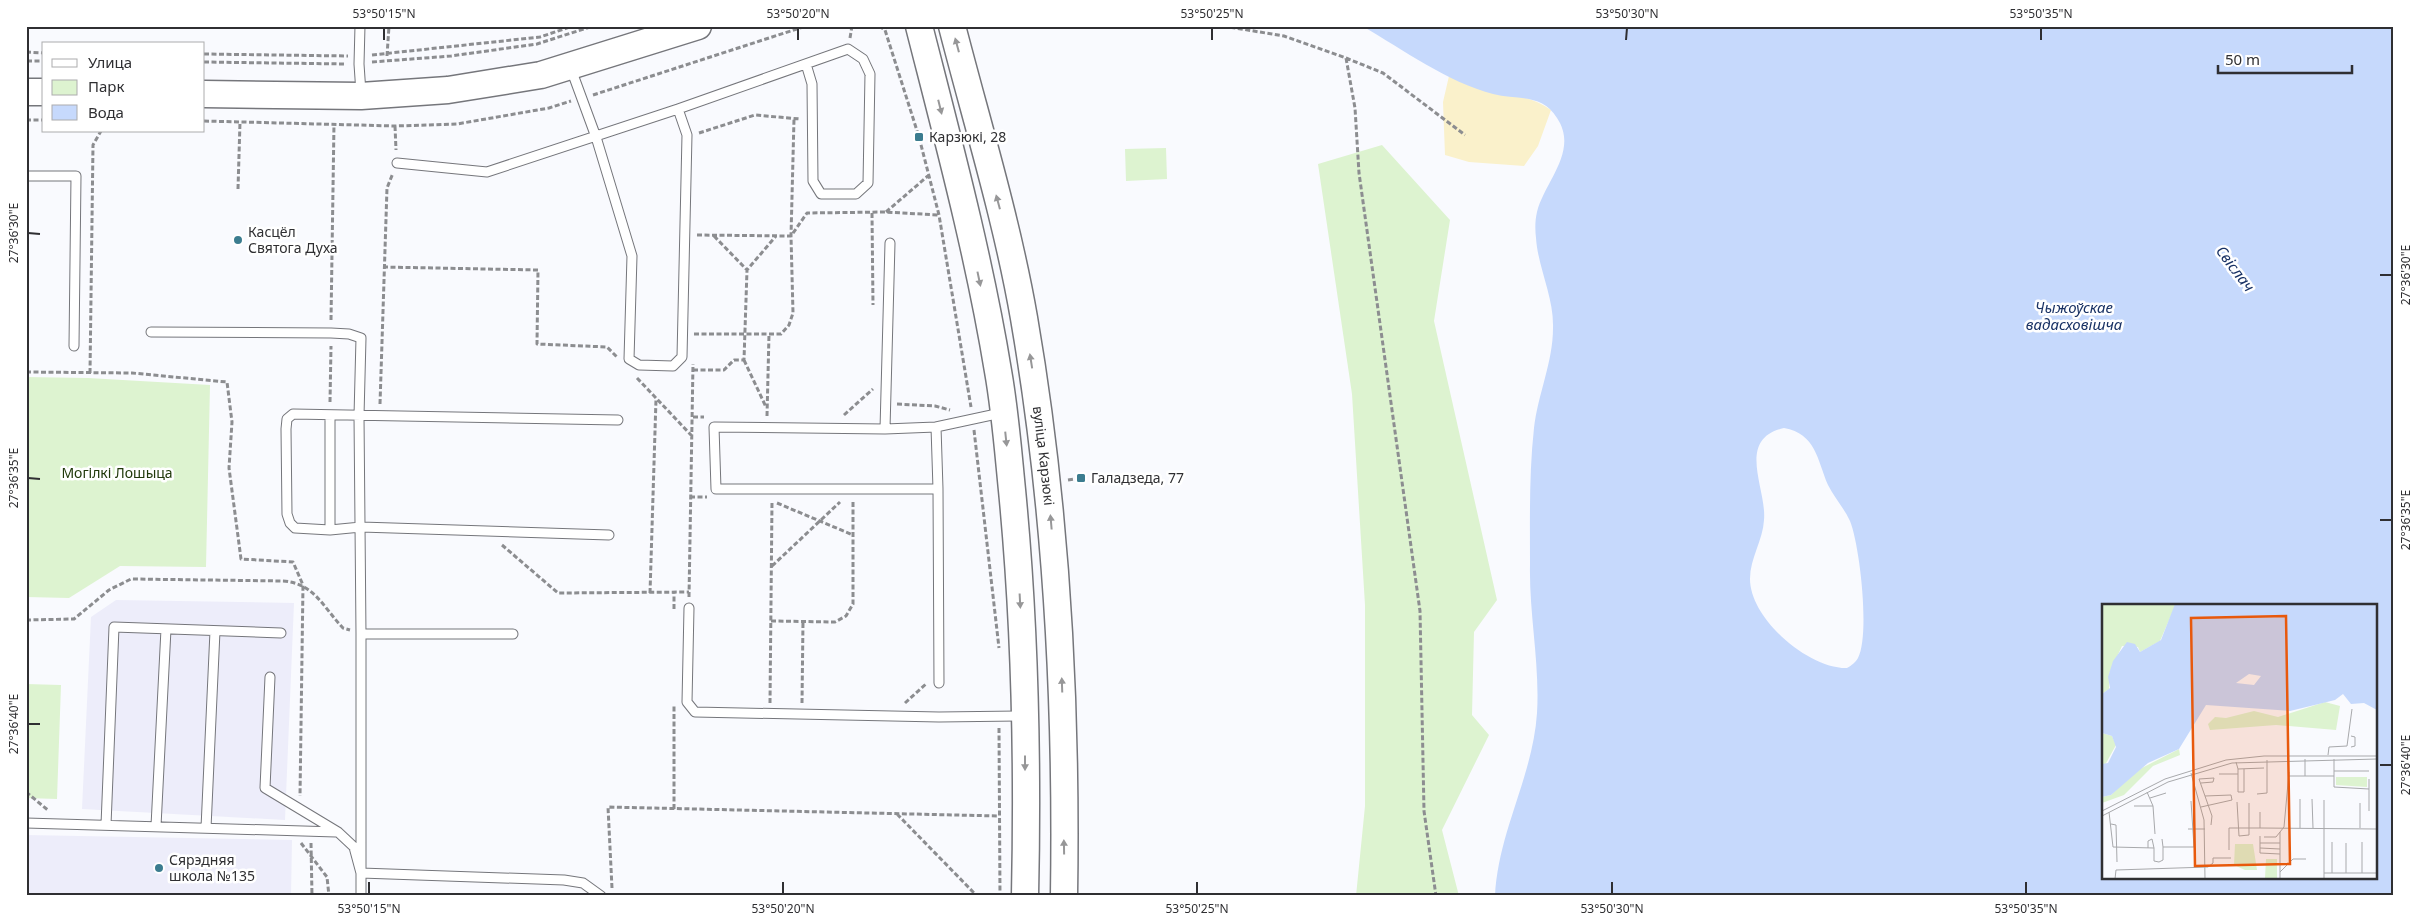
<svg xmlns="http://www.w3.org/2000/svg" width="2420" height="922" font-family="'Noto Sans',sans-serif">
<style>
.built{fill:#ededfa}
.green{fill:#ddf3d0}
.sand{fill:#faf1cb}
.water{fill:#c6d9fc;fill-rule:evenodd}
.lines{fill:none;stroke-linecap:round;stroke-linejoin:round}
.lane-casing{stroke:#75767b;stroke-width:11}
.secondary-casing{stroke:#75767b;stroke-width:29}
.path{stroke:#8c8d90;stroke-width:3;stroke-dasharray:5 2.5;stroke-linecap:butt}
.lane{stroke:#fff;stroke-width:9}
.secondary{stroke:#fff;stroke-width:26}
.oneway{fill:#979798}
.ticks{fill:none;stroke:#2f2f32;stroke-width:2}
.poi-dot{fill:#3b7c8f;stroke:#fff;stroke-width:2}
.labels{text-anchor:middle;stroke-width:5;stroke-linejoin:round;paint-order:stroke}
.poi-label{font-size:14px;fill:#2f2f32;stroke:#fff;text-anchor:start}
.street-label{font-size:14px;fill:#2f2f32;stroke:#fff}
.park-label{font-size:14px;fill:#20390a;stroke:#fff}
.water-label{font-size:15px;font-style:italic;fill:#193265;stroke:#fff}
.inset-road{fill:none;stroke:#a8a9ac;stroke-width:1}
.view{fill:#e8590c;fill-opacity:0.15;stroke:#e8590c;stroke-width:2.5}
.inset-edge{fill:none;stroke:#2f2f32;stroke-width:2.5}
.neatline{fill:none;stroke:#2f2f32;stroke-width:2}
.ticks-label{font-size:12px;text-anchor:middle;fill:#2f2f32}
</style>
<rect width="100%" height="100%" fill="#f9fafe"/>
<!-- built -->
<path class="built" d="M116 600 294 603 285 820 82 809 91 617Z
M26 835 292 840 291 896H26Z"/>
<!-- green -->
<path class="green" d="M1382 145 1450 220 1434 321 1497 600 1474 632 1472 715 1489 735 1442 830 1459 896H1356L1365 806V605L1352 394 1318 164Z
M1166 148 1167 179 1126 181 1125 149Z
M26 377 88 378 210 385 206 567 120 566 69 598 26 597Z
M26 684 61 685 57 799 26 798Z"/>
<!-- sand -->
<path class="sand" d="M1449 76C1459 80 1469 85 1479 88 1504 94 1531 95 1551 110L1538 146 1524 166 1469 162 1445 155 1443 102Z"/>
<!-- water -->
<path class="water" d="M1362 26H2394V896H1495C1498 832 1533 776 1537 713 1540 664 1529 614 1530 565 1530 520 1529 473 1534 428 1538 394 1553 362 1553 328 1554 297 1538 268 1536 238 1535 230 1535 220 1537 212 1545 181 1579 151 1557 118 1542 93 1517 100 1493 94 1447 82 1404 50 1362 26ZM1784 428C1816 434 1817 459 1828 485 1834 497 1844 508 1850 521 1860 546 1870 635 1858 658 1855 663 1852 665 1847 668 1809 669 1750 619 1750 579 1750 558 1763 540 1764 520 1767 489 1735 439 1784 428ZM2104 606H2376V878H2104Z"/>
<g class="lines">
<!-- lane casing -->
<g class="lane-casing">
<path id="lane" d="M360 26 359 64 361 93
M571 69 596 137 632 256 629 359 639 365 673 366 682 357 687 135 678 109
M397 163 487 172 678 109 848 49 863 59 870 74 868 183 856 194H821L813 181 812 84 806 64
M26 176H76L74 346
M890 243 885 429 936 427
M151 332 331 333 349 334 361 338 359 416 361 634
M330 415V530
M885 429 714 427 716 489H938
M609 535 361 527 330 530 295 528 290 523 287 514 286 429 287 419 293 414 618 420
M689 608 687 702 695 712 939 717 1022 716
M270 677 265 788 338 832 354 847 361 873 564 880 583 883 601 896
M939 683 938 489 936 427 1001 413
M26 823 336 832
M106 825 114 627 281 633
M156 826 166 629
M206 828 215 631
M361 896V634H513"/>
</g>
<!-- secondary casing -->
<g class="secondary-casing">
<g id="secondary">
<path d="M919 26C948 140 979 255 998 371 1005 410 1008 450 1012 490 1025 624 1028 760 1025 896"/>
<path id="s1" d="M952 26C977 123 1007 220 1024 318 1057 509 1067 702 1064 896"/>
<path d="M26 92H44"/>
<path d="M204 94 361 96 448 90 541 75 698 26"/>
</g>
</g>
<!-- path -->
<path class="path" d="M879 26 885 30 919 137 939 215 971 407
M1223 26 1284 36 1346 58 1383 73 1465 135
M850 38 852 26
M26 52 44 53
M204 54 348 56
M372 55 540 37 573 26
M387 56 389 26
M1346 58 1355 108 1359 173 1420 611 1424 811 1436 896
M27 61H44
M204 62 346 64
M372 62 451 56 537 44 593 26
M27 70V61
M593 95 806 26
M26 120H44
M204 121 395 126 457 124 549 108 571 101
M395 126 396 150
M699 133 755 115 800 119
M238 189 240 122
M886 212 929 175
M872 213 873 305
M697 235 791 236 807 213 885 212 939 215
M714 236 747 270
M383 267 538 270 537 344 607 347 617 357
M331 320 334 123
M694 334H781L789 325 793 313 791 236 794 119
M744 360 766 407
M693 370H724L734 360H744L747 270 776 236
M26 372 132 373 227 382 232 422 229 468 241 559 293 562 303 585 300 796
M90 373 93 145 101 131
M637 378 692 436
M330 402 331 346
M380 404 387 188 393 173
M897 404 935 406 950 410
M844 415 873 389
M767 416 769 334
M693 417H704
M974 430 999 648
M1068 480 1081 478
M690 497H707
M777 503 853 535
M502 545 558 593 689 592
M772 566 840 502
M650 593 656 399
M689 597 693 364
M674 609V593
M26 620 74 619 109 590 131 579 283 581C314 583 323 607 343 628L350 630
M771 621 835 622 846 616 853 604V500
M770 703 772 502
M802 703 803 621
M905 703 927 683
M999 728 1000 896
M26 792 49 811
M674 809V706
M897 814 977 896
M301 843 327 877 329 896
M311 843 312 896
M612 888 608 807 999 816"/>
<!-- lane -->
<use href="#lane" class="lane"/>
<!-- secondary -->
<use href="#secondary" class="secondary"/>
</g>
<!-- one-way arrows -->
<defs><path id="oneway-solid" d="M-6-.8H1V-3.2L6.5 0L1 3.2V.8H-6Z" transform="scale(1.25)"/></defs>
<g class="oneway">
<use href="#oneway-solid" transform="translate(957 45) rotate(-105)"/>
<use href="#oneway-solid" transform="translate(940 107) rotate(76)"/>
<use href="#oneway-solid" transform="translate(998 202) rotate(-105)"/>
<use href="#oneway-solid" transform="translate(979 279) rotate(78)"/>
<use href="#oneway-solid" transform="translate(1031 361) rotate(-99)"/>
<use href="#oneway-solid" transform="translate(1006 439) rotate(84)"/>
<use href="#oneway-solid" transform="translate(1051 522) rotate(-95)"/>
<use href="#oneway-solid" transform="translate(1020 601) rotate(87)"/>
<use href="#oneway-solid" transform="translate(1062 685) rotate(-92)"/>
<use href="#oneway-solid" transform="translate(1025 763) rotate(90)"/>
<use href="#oneway-solid" transform="translate(1064 847) rotate(-91)"/>
</g>
<!-- ticks -->
<path class="ticks" d="M384 40V28M798 40V28M1212 40V28M1626 40 1627 28M2041 40V28M28 233 40 234M2380 275H2392M28 478 40 479M2380 520H2392M28 724H40M2380 765H2392M369 894V882M783 894V882M1197 894V882M1612 894V882M2026 894V882"/>
<!-- markers -->
<g class="poi-dot">
<rect x="914" y="132" width="10" height="10" rx="2.5"/>
<circle cx="238" cy="240" r="5"/>
<rect x="1076" y="473" width="10" height="10" rx="2.5"/>
<circle cx="159" cy="868" r="5"/>
</g>
<g class="labels">
<!-- poi labels -->
<g class="poi-label">
<text x="929" y="142">Карзюкі, 28</text>
<text x="248" y="237">Касцёл<tspan x="248" dy="16">Святога Духа</tspan></text>
<text x="1091" y="483">Галадзеда, 77</text>
<text x="169" y="865">Сярэдняя<tspan x="169" dy="16">школа №135</tspan></text>
</g>
<!-- street labels -->
<g class="street-label">
<text dy="5" stroke="none"><textPath href="#s1" startOffset="440">вуліца Карзюкі</textPath></text>
</g>
<!-- park labels -->
<g class="park-label">
<text x="117" y="478">Могілкі Лошыца</text>
</g>
<!-- water labels -->
<g class="water-label">
<text transform="translate(2235 269) rotate(53)" y="5">Свіслач</text>
<text x="2074" y="313">Чыжоўскае<tspan x="2074" dy="17">вадасховішча</tspan></text>
</g>
</g>
<!-- overview -->
<g transform="translate(2102 604)">
<rect width="275" height="275" fill="#f9fafe"/>
<path d="M74 0 58 37 38 48 36 43 20 42 7 70V85L0 90V1ZM223 98 238 102 234 126 174 121 108 126 106 120 113 113 124 114 152 107 176 113ZM0 129 10 132 14 141 3 161 0 160ZM77 145 78 151 51 162 22 191 0 199V193L9 191 32 168ZM234 173H265V183L234 181ZM133 240H151L155 266H143L132 261ZM164 255H175V274H163Z" fill="#ddf3d0"/>
<path d="M73 0H275V106L262 99 249 100 241 90 233 96 188 107 104 101 77 145 46 159 9 191 0 193V160L6 159 14 143 10 132 0 129V90L8 84 6 73 11 57 25 38 33 40 38 48 59 36ZM147 70 159 72 152 81 134 79Z" fill="#c6d9fc" fill-rule="evenodd"/>
<path class="inset-road" d="M249 143 253 142V133L249 132M226 151 227 143 245 142 250 105M232 155V183L267 185M134 158 136 165 162 164M232 167H267M89 169 102 216 103 275M117 170H136V165M136 170V188H142V165M187 172H232M203 172V155M99 179 111 178 112 174 97 175 110 212 109 221M155 190 165 189V156M48 194 64 189M198 195V224M210 195 211 224M222 196V275M135 198 137 232 147 231V199M258 199V224M32 202H51L45 188M51 202 53 230M99 203 130 196 129 191 103 192M0 207 63 175 124 156 162 152H275M267 207V175M7 208 11 243 52 244 50 235 46 237V244M158 208V224L275 225M0 212 66 178 130 159 275 155M9 220 14 221 15 258M86 225H103M158 232V249L178 250M162 233H174L182 223 187 168M60 235 61 243H92L89 197M260 238V269M158 239H178M244 239V269M52 244V257L57 258 61 256V243M158 244 178 245M127 246V224H158M178 268 191 255H204M222 269H275M230 269V238M13 275 14 266 106 263 111 259V254H129M178 275V228"/>
<path class="view" d="M184 12 188 260 93 262 89 14Z"/>
<rect width="275" height="275" class="inset-edge"/>
</g>
<!-- border -->
<rect width="2420" height="922" fill="none" stroke="#ffffff" stroke-width="55"/>
<!-- legend -->
<rect x="42" y="42" width="162" height="90" fill="#ffffff" stroke="#acacad"/>
<rect x="52" y="59" width="25" height="8" fill="#ffffff" stroke="#acacad"/>
<text x="88" y="68" font-size="15" fill="#2f2f32">Улица</text>
<rect x="52" y="80" width="25" height="15" fill="#ddf3d0" stroke="#acacad"/>
<text x="88" y="92" font-size="15" fill="#2f2f32">Парк</text>
<rect x="52" y="105" width="25" height="15" fill="#c6d9fc" stroke="#acacad"/>
<text x="88" y="118" font-size="15" fill="#2f2f32">Вода</text>
<!-- scale -->
<path d="M2218 65v8h134v-8" fill="none" stroke="#2f2f32" stroke-width="2.5"/>
<text x="2225" y="65" font-size="15" fill="#2f2f32" stroke="#ffffff" stroke-width="4" paint-order="stroke">50 m</text>
<rect x="28" y="28" width="2364" height="866" class="neatline"/>
<g class="ticks-label">
<text x="384" y="18">53°50'15"N</text>
<text x="798" y="18">53°50'20"N</text>
<text x="1212" y="18">53°50'25"N</text>
<text x="1627" y="18">53°50'30"N</text>
<text x="2041" y="18">53°50'35"N</text>
<text transform="translate(14 233) rotate(-90)" y="4">27°36'30"E</text>
<text transform="translate(2406 275) rotate(-90)" y="4">27°36'30"E</text>
<text transform="translate(14 478) rotate(-90)" y="4">27°36'35"E</text>
<text transform="translate(2406 520) rotate(-90)" y="4">27°36'35"E</text>
<text transform="translate(14 724) rotate(-90)" y="4">27°36'40"E</text>
<text transform="translate(2406 765) rotate(-90)" y="4">27°36'40"E</text>
<text x="369" y="913">53°50'15"N</text>
<text x="783" y="913">53°50'20"N</text>
<text x="1197" y="913">53°50'25"N</text>
<text x="1612" y="913">53°50'30"N</text>
<text x="2026" y="913">53°50'35"N</text>
</g>
</svg>
